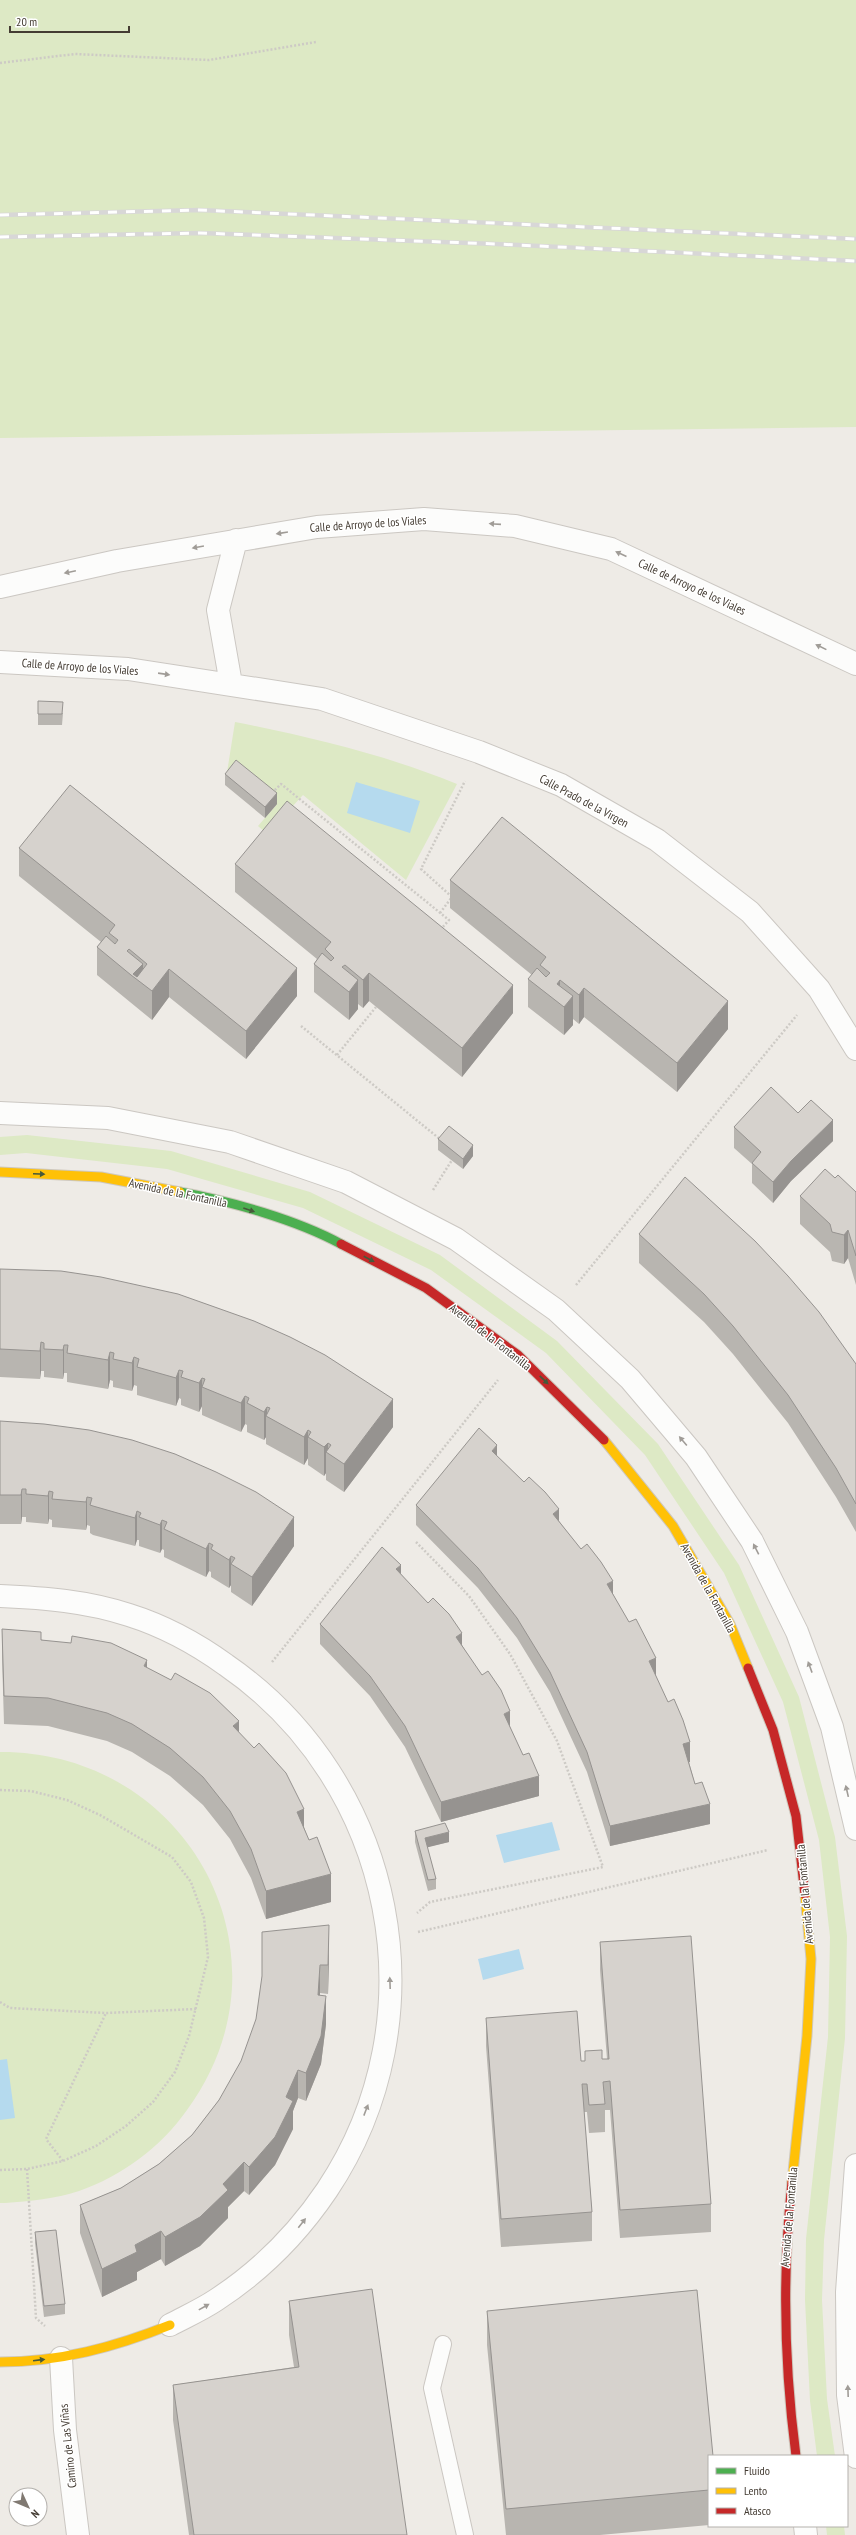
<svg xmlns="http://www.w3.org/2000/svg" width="856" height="2535" font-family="'PT Sans Narrow',sans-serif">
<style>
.green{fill:#dde9c5}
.water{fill:#b5daee}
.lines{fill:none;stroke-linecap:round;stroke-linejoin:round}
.lane-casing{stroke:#cbc7c2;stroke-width:18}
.street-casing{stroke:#cbc7c2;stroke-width:24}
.fast-casing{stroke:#cec8bd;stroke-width:11}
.slow-casing{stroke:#cec8bd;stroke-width:11}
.jam-casing{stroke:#cec8bd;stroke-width:11}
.path{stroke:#cdcac5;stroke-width:2.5;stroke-dasharray:2 2;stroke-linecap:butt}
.lane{stroke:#fcfcfb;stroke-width:16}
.street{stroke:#fcfcfb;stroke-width:22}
.fast{stroke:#4caf50;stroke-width:9}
.slow{stroke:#ffc107;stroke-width:9}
.jam{stroke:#c62828;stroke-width:9}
.rail-casing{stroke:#d8d7d7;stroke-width:4.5}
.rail{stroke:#fff;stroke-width:3;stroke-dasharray:9;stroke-linecap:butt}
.wall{fill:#b8b5b0}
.shaded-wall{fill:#969390}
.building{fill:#d6d2cd;stroke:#969390;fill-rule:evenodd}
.oneway{fill:#a09c97}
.oneway2{fill:#46593a}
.labels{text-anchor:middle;stroke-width:3;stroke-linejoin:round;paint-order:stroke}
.street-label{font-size:12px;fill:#443c33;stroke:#fff}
</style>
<rect width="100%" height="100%" fill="#eeebe6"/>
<!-- green -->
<path class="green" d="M0 0H856V427L0 438Z
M235 722C310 737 386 755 457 784L406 880 303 795 267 834 258 826 277 804 235 771 225 785Z
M27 1135 171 1151 310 1192 440 1255 557 1341 658 1444 739 1565 799 1697 835 1837 847 1936 845 2038 824 2240 822 2300 827 2399 835 2456H817L810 2401 805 2300 806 2239 828 2037 830 1937 819 1840 783 1702 724 1573 645 1455 546 1353 431 1270 303 1208 167 1169 26 1153 0 1155V1137Z
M0 1752C188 1751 300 1956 187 2110 161 2147 122 2176 79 2191 55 2199 30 2201 5 2203H0Z
M826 2526H844L845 2535H827Z"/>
<!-- water -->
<path class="water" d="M356 782 420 801 410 833 347 813Z
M552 1822 560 1850 504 1863 496 1835Z
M519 1949 524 1969 483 1980 478 1959Z
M7 2059 15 2118 0 2120V2060Z"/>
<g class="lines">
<!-- lane casing -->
<g class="lane-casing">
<path id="lane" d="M443 2344 432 2388 465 2535"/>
</g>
<!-- street casing -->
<g class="street-casing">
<path id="street" d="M0 587 117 561 317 527 424 519 515 526 611 549 856 664
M0 662 128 669 322 699 479 752 561 785 657 840 750 912 819 989 856 1049
M231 684 218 610 236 540
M0 1113 108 1118 230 1142 346 1182 456 1239 556 1310 630 1379 696 1457 752 1541 797 1632 832 1727 856 1829
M0 1596C45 1598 86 1601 129 1615 164 1626 197 1644 226 1665 396 1782 442 2018 327 2190 298 2233 259 2272 216 2300 201 2310 185 2317 170 2325
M856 2165 847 2292 848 2395 856 2457
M61 2358 65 2430 78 2535
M805 2526 806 2535"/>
</g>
<!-- fast casing -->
<g class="fast-casing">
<path id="fast" d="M180 1192C230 1201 297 1220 341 1244"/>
</g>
<!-- slow casing -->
<g class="slow-casing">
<path id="slow" d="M0 1172 101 1177 180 1192
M604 1440 673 1526 730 1624 748 1668
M792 2182 807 2036 811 1959 805 1895
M0 2362C60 2362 115 2347 170 2325"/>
</g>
<!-- jam casing -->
<g class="jam-casing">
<path id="jam" d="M341 1244 426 1288 518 1355 604 1440
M748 1668 773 1730 796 1816 805 1895
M792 2182C782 2274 784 2364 796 2456"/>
</g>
<!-- path -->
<path class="path" d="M0 63 75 54 209 60 316 42
M272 793 281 784 449 920 441 929
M440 913 452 897 421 869 465 781
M301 1026 441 1140
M337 1055 376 1007
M433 1190 452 1160
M576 1285 797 1015
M416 1542 469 1596 510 1654 557 1741 603 1867 430 1902 417 1913
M272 1662 498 1380
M0 1790 31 1791 67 1800 100 1815 172 1857 191 1882 204 1918 208 1957 189 2036 175 2072 153 2102 126 2126 96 2146 63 2161 27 2169 0 2170
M418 1932 768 1850
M0 2002 10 2008 106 2013 196 2009
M63 2161 46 2139 106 2013
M27 2169 36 2318 45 2326"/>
<!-- lane -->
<use href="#lane" class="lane"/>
<!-- street -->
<use href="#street" class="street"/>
<!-- fast -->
<use href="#fast" class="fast"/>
<!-- slow -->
<use href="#slow" class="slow"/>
<!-- jam -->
<use href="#jam" class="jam"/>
<!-- rail casing -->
<g class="rail-casing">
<path id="rail" d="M0 215 199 210 856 239
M0 237 200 233 496 244 856 261"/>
</g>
<!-- rail -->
<use href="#rail" class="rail"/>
</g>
<!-- wall -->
<path class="wall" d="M63 713 62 725H38V714Z
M225 774 277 804 265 818 225 785Z
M19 848 297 996 246 1059 169 997 152 1020 97 975V947L101 942 19 876Z
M235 864 513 1013 462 1077 369 1001 363 1008 358 1004V1009L349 1020 314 992V964L317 959 235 892Z
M450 880 728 1029 677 1092 584 1017 579 1024 573 1019V1025L564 1035 528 1007V979L532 975 450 908Z
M798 1113 833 1141 791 1181 773 1203 752 1183V1164L734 1148V1127Z
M438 1139 473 1156 463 1169 438 1150Z
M835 1178 856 1192V1285L848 1258 844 1264 832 1261 830 1252 800 1224V1196Z
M639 1234 856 1364V1532L836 1497 788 1423 733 1354 704 1322 639 1263Z
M0 1269 393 1427 344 1492 326 1480V1473L324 1476 308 1465V1458L304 1465 266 1444V1437L264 1440 247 1432V1425L245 1424 241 1432 202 1415V1406L199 1412 181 1405V1399L179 1398 176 1406 137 1395V1386L134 1385 132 1391 113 1387V1381L110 1380 108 1389 67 1382V1373H64L63 1379 44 1377V1371H41L40 1379 0 1377Z
M0 1421 294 1546 252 1606 231 1592V1585L229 1588 211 1577V1572L209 1571 206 1577 164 1557V1550L162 1549 160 1553 139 1546V1540H137L135 1546 93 1535 90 1533V1526L87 1525 86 1530 52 1527V1520L49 1519 48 1524 26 1522V1517H22L21 1524H0Z
M497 1456 559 1521 613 1594 656 1676 690 1762H689L695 1784 710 1824 610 1846 587 1772 550 1692 517 1638 478 1588 416 1525V1505Z
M401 1574 462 1645 510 1727 539 1796 441 1822 405 1747 370 1696 320 1644V1624Z
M2 1629 147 1668 239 1732 304 1827 331 1902 266 1919 251 1878 230 1839 203 1805 170 1776 132 1752 107 1741 48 1726 4 1724 2 1657Z
M415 1831 449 1842 427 1847 436 1879V1889L428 1891 415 1842Z
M600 1942 711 2204V2232L620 2238 610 2110H605V2132L589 2133 587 2112H584L592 2212V2241L501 2247 486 2046V2018L581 2061H585V2051L602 2059H607L600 1970Z
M329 1954 328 1994 320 1993V1995L326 2024 321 2064 306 2101 298 2098 293 2111V2129L275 2165 249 2195 244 2191 228 2207V2218L200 2246 165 2266 161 2259 137 2272V2280L102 2297 80 2233V2205L121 2188 159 2164 192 2135 219 2100Z
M35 2232 65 2304V2314L44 2317 35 2243Z
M289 2301 407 2535H189L173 2420V2385L294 2367 289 2335Z
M487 2311 709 2456V2525L600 2535H506L487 2345Z"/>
<!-- shaded-wall -->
<path class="shaded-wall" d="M277 793V804L265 818V807Z
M143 964V984L133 974Z
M297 968V996L246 1059V1031Z
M169 969V997L152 1020V991Z
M369 973V1001L363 1008V980Z
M358 980V1009L349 1020V992Z
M560 980V1004L557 984Z
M513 985V1013L462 1077V1048Z
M584 988V1017L579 1024V995Z
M573 996V1025L564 1035V1007Z
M728 1001V1029L677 1092V1063Z
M833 1120V1141L791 1181 773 1203V1182L791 1161Z
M473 1145V1156L463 1169V1159Z
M848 1230V1258L844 1264V1235Z
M41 1342V1371L40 1379V1351Z
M64 1345V1373L63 1379V1350Z
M110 1352V1380L108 1389V1360Z
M134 1357V1385L132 1391V1363Z
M179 1370V1398L176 1406V1378Z
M202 1378V1406L199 1412V1383Z
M245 1396V1424L241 1432V1403Z
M393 1399V1427L344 1492V1464Z
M267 1407V1416H266V1437L264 1440V1412Z
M308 1430V1458L304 1465V1437Z
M328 1443V1453L326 1452V1473L324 1476V1447Z
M497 1445V1466L492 1451Z
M22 1489V1517L21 1524V1495Z
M49 1491V1519L48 1524V1496Z
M87 1497V1525L86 1530V1502Z
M559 1509V1529L553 1514Z
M137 1511V1540L135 1546V1518Z
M294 1517V1546L252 1606V1577Z
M162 1520V1549L160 1553V1525Z
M209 1543V1571L206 1577V1549Z
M231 1556V1585L229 1588V1560Z
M401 1565V1585L396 1569Z
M613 1581V1601L607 1584Z
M462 1633V1653L456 1637Z
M656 1658V1678L649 1661Z
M147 1660V1688L144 1666Z
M510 1711V1731L504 1714Z
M239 1721V1749L233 1726Z
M690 1742V1762L683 1764V1744Z
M539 1776V1796L441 1822V1802Z
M710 1804V1824L610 1846V1826Z
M304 1809V1837L297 1812Z
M449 1832V1842L425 1848V1838Z
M331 1874V1902L266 1919V1891Z
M329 1925V1954L328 1994V1965Z
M320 1965V1993L318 2023V1995Z
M326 1996V2024L321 2064 306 2101V2073Z
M298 2070V2098L293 2111V2129L275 2165 249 2195V2167L286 2097Z
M244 2162V2191L228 2207V2218L200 2246 165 2266V2237L223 2184Z
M161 2231V2259L137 2272V2280L102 2297V2269L135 2245Z"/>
<!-- building -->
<path class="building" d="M38 701 63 702 62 714H38Z
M236 760 277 793 265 807 225 774Z
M70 785 297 968 246 1031 169 969 152 991 131 975 97 947 106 936 115 944 118 940 109 933 115 925 19 848ZM129 949 147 964 137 977 133 974 143 964 127 951Z
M287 801 513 985 462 1048 369 973 363 980 345 965 342 967 358 980 349 992 314 964 322 953 331 961 334 958 325 949 331 942 235 864Z
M502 817 728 1001 677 1063 584 988 579 995 560 980 557 984 573 996 564 1007 528 979 537 968 546 977 550 973 540 965 546 957 450 880Z
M771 1087 798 1113 811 1100 833 1120 791 1161 773 1182 752 1163 761 1152 734 1127Z
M449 1126 473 1145 463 1159 438 1139Z
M825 1169 835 1178 838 1175 856 1192V1256L848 1230 844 1235 832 1232 830 1224 800 1196Z
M685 1177 755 1241 788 1276 819 1312 856 1364V1504L836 1468 788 1395 733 1326 704 1294 639 1234Z
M0 1269 61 1271 101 1277 178 1294 254 1321 290 1337 325 1355 393 1399 344 1464 326 1452 331 1445 328 1443 324 1447 308 1437 311 1432 308 1430 304 1437 266 1416 270 1408 267 1407 264 1412 247 1403 249 1398 245 1396 241 1403 202 1387 205 1379 202 1378 199 1383 181 1377 183 1371 179 1370 176 1378 137 1367 139 1359 134 1357 132 1363 113 1359 114 1353 110 1352 108 1360 67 1353 68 1345H64L63 1350 44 1349V1343L41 1342 40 1351 0 1349Z
M0 1421 44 1424 89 1430 132 1440 175 1454 216 1472 256 1492 294 1517 252 1577 231 1564 235 1558 231 1556 229 1560 211 1549 213 1545 209 1543 206 1549 164 1529 167 1522 162 1520 160 1525 139 1517 141 1513 137 1511 135 1518 93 1506 90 1505 92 1498 87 1497 86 1502 52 1499 53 1492 49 1491 48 1496 26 1494V1489H22L21 1495H0Z
M479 1428 497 1445 492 1451 524 1482 529 1477 545 1492 559 1509 553 1514 581 1549 587 1544 601 1562 613 1581 607 1584 629 1622 636 1619 656 1658 649 1661 668 1702 674 1699 683 1720 690 1742 683 1744 695 1784 702 1782 710 1804 610 1826 587 1752 550 1672 517 1618 478 1568 416 1505Z
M382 1547 401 1565 396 1569 428 1603 433 1598 449 1614 462 1633 456 1637 482 1675 488 1671 501 1690 510 1711 504 1714 523 1755 529 1753 539 1776 441 1802 405 1726 370 1676 320 1624Z
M2 1629 41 1632V1640L71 1643 72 1636 111 1643 147 1660 144 1666 171 1680 175 1673 210 1693 239 1721 233 1726 254 1748 259 1743 286 1773 304 1809 297 1812 309 1840 317 1837 331 1874 266 1891 251 1849 230 1811 203 1777 170 1748 132 1724 107 1713 48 1698 4 1696Z
M445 1823 449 1832 425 1838 436 1879 428 1880 415 1831Z
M329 1925 328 1965H320L318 1995 326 1996 321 2036 306 2073 298 2070 286 2097 293 2101 275 2137 249 2167 244 2162 223 2184 228 2190 200 2217 165 2237 161 2231 135 2245 137 2252 102 2269 80 2205 121 2188 159 2164 192 2135 219 2100 241 2061 256 2019 262 1976V1932Z
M691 1936 711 2204 620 2210 610 2081 603 2082 605 2104 589 2105 587 2084H582L592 2212 501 2219 486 2018 577 2011 581 2061H585V2051L602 2050V2059H609L600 1942Z
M56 2230 65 2304 44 2306 35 2232Z
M372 2289 407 2535H194L173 2385 299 2367 289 2301Z
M697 2290 713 2456H709V2490L506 2509 487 2311Z"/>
<!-- one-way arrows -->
<defs><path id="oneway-solid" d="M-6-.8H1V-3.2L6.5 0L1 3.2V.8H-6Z"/></defs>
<g class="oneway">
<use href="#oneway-solid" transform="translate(495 524) rotate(-176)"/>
<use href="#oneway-solid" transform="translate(282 533) rotate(171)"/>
<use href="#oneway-solid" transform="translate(198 547) rotate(170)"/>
<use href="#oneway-solid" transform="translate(621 554) rotate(-156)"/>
<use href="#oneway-solid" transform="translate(70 572) rotate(168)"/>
<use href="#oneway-solid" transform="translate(821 647) rotate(-154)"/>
<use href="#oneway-solid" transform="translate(164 674) rotate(8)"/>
<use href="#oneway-solid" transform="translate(683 1441) rotate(-130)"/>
<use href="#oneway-solid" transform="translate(756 1549) rotate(-117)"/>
<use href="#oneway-solid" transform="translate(810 1667) rotate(-110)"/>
<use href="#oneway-solid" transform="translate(847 1791) rotate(-103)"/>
<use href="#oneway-solid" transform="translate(390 1983) rotate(-92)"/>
<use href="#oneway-solid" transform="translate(366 2110) rotate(-69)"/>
<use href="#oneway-solid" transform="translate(302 2223) rotate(-52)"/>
<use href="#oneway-solid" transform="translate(204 2307) rotate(-29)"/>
<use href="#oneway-solid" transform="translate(848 2391) rotate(-92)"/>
</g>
<g class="oneway2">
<use href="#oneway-solid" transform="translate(39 1174) rotate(3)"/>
<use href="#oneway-solid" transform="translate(249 1210) rotate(19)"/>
<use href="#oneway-solid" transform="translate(369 1259) rotate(28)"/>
<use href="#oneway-solid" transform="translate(544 1380) rotate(44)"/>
<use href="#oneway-solid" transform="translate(39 2360) rotate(-7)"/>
</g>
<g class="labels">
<!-- street labels -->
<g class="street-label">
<text transform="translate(368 524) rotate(-4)" y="4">Calle de Arroyo de los Viales</text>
<text transform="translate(692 587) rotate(25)" y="4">Calle de Arroyo de los Viales</text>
<text transform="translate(80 667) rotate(4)" y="4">Calle de Arroyo de los Viales</text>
<text transform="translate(584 801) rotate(28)" y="4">Calle Prado de la Virgen</text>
<text transform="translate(178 1193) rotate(12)" y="4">Avenida de la Fontanilla</text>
<text transform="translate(490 1337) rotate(38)" y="4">Avenida de la Fontanilla</text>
<text transform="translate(708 1588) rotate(61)" y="4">Avenida de la Fontanilla</text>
<text transform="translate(805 1894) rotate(-95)" y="4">Avenida de la Fontanilla</text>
<text transform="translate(789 2217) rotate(-85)" y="4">Avenida de la Fontanilla</text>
<text transform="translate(68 2446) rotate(-96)" y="4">Camino de Las Viñas</text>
</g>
</g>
<!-- legend -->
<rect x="708" y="2455" width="140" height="72" fill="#ffffff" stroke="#b4b1ad"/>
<rect x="716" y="2468" width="20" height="6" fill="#4caf50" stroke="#b4b1ad"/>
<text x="744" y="2475" font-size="12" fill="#443c33">Fluido</text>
<rect x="716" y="2488" width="20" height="6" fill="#ffc107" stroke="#b4b1ad"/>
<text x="744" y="2495" font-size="12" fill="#443c33">Lento</text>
<rect x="716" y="2508" width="20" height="6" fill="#c62828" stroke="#b4b1ad"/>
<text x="744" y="2515" font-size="12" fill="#443c33">Atasco</text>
<!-- north arrow -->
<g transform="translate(28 2507) rotate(134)"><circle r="19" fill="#ffffff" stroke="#b4b1ad"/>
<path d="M0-3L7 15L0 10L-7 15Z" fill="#807972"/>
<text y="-6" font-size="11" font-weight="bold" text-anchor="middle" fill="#443c33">N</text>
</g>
<!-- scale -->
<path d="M10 26v6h119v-6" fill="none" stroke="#443c33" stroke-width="2"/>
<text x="16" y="26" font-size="12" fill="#443c33" stroke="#ffffff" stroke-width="3" paint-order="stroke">20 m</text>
</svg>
